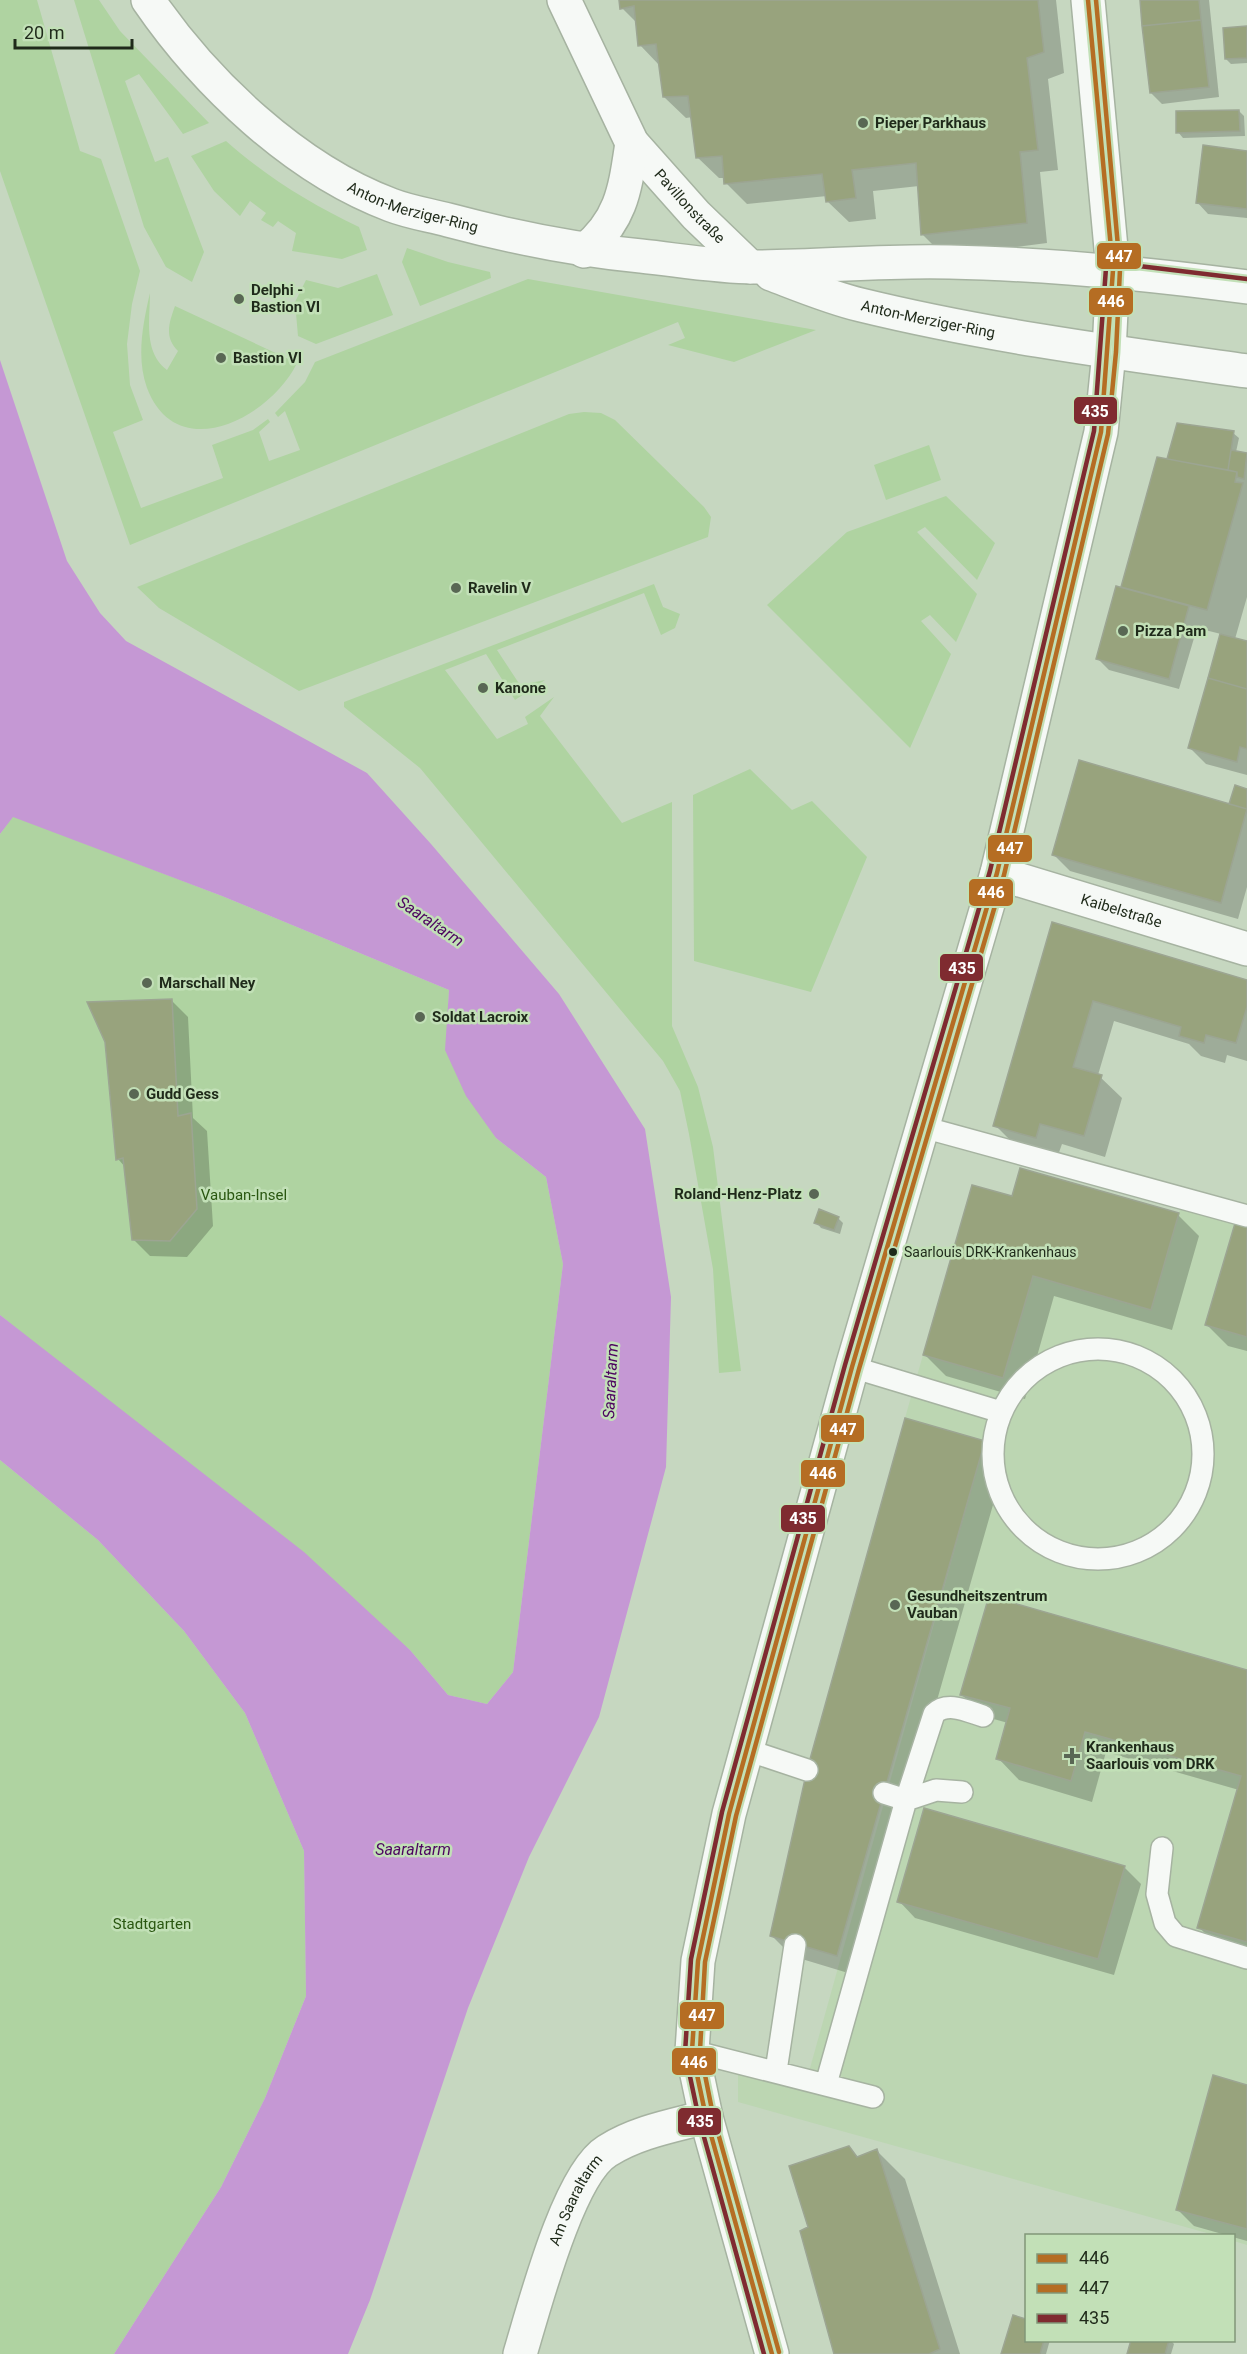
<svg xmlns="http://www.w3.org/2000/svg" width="1247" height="2354" font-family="Roboto,sans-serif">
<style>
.built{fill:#bcd6b2}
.green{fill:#afd3a1}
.water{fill:#c598d4}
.shadow{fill:#0003}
.building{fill:#98a37d;stroke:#9ca592;stroke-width:1.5}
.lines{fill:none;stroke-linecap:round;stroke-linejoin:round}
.lane-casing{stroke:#a6b3a1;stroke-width:24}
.street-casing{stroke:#a6b3a1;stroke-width:36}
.secondary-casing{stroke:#a6b3a1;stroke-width:36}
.lane{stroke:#f6f9f6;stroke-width:21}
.street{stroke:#f6f9f6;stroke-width:33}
.secondary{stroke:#f6f9f6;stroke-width:33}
.bus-1-casing{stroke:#c2e0b7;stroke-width:9}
.bus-2-casing{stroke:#c2e0b7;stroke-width:9}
.bus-3-casing{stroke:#c2e0b7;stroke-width:9}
.bus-1{stroke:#b56d23;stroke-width:4.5}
.bus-2{stroke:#b56d23;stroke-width:4.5}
.bus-3{stroke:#7f2b30;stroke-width:4.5}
.poi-dot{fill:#596754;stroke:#c2e0b7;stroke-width:2}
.bus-dot{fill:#1f2a1a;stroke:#c2e0b7;stroke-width:2}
.labels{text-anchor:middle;stroke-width:5;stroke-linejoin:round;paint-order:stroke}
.bus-label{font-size:14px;fill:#1f2a1a;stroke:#c2e0b7;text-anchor:start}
.poi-label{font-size:15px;font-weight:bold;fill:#1f2a1a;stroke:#c2e0b7;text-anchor:start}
.street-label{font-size:15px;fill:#1f2a1a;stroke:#c2e0b7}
.park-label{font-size:15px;fill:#2a5711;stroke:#c2e0b7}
.water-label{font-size:16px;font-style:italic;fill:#4d0460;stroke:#c2e0b7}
.line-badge{stroke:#c2e0b7;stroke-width:2}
.badge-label{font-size:16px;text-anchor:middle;font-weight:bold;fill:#fff}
</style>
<rect width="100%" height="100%" fill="#c6d7c0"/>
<!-- built -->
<path class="built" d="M1186 1189 1247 1207V2245L1234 2241V2236L1214 2235 738 2102V2071L805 2086 985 1441 905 1418 923 1355 1003 1378 1033 1276 1151 1309Z"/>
<!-- green -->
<path class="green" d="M0 0H37L80 151 101 159 140 271 132 304 127 344 130 385 143 420 113 432 141 508 223 478 212 445 253 430 268 419 270 422 259 432 269 461 300 450 285 411 278 417 275 413 305 382 315 362 528 279 816 330 734 362 668 345 685 338 678 322 130 545 0 171Z
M74 0H99L120 31 209 123 183 134 139 74 125 81 155 162 168 157 204 252 192 282 166 267 144 227Z
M226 141C267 177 309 203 359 227L367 250 342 259 292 251 296 233 278 221 273 227 261 220 266 213 250 201 240 216 214 191 191 156Z
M407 248 448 262 490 272 491 278 420 306 402 262Z
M377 274 393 315 316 344 298 336 295 302 306 280 338 288Z
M150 293C150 319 143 352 167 370L178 351C164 337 169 323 175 306L297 363C271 417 177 467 147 388 136 358 143 323 150 293Z
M584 412 601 413 615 420 704 507 711 517 708 537 299 691 159 608 137 587 569 414Z
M929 445 941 480 886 500 874 465Z
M946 496 995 543 977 580 925 527 917 532 977 594 956 642 930 615 921 621 951 654 910 748 767 605 847 532Z
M654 584 663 607 680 614 675 628 661 635 644 593 497 650 520 685 545 680 515 700 486 654 445 670 497 739 528 724 525 717 554 697 540 716 622 823 672 802V1026L698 1087 713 1147 741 1371 719 1373 713 1269 689 1134 680 1091 663 1061 420 768 344 707V702Z
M750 769 792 810 812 801 867 857 811 992 694 961 693 795Z
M13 816 222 896 449 990 446 1050 496 1138 546 1177 563 1264 513 1672 487 1704 448 1695 410 1650 0 1315V834Z
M0 1460 98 1540 184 1631 245 1713 304 1851 306 1996 265 2098 221 2187 114 2354H0Z"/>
<!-- water -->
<path class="water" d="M0 360 67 561 100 613 126 641 367 773 431 844 559 994 645 1129 671 1297 666 1467 599 1717 529 1857 468 2008 370 2300 348 2354H114L221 2187 265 2098 306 1996 304 1851 245 1713 184 1631 98 1540 0 1460V1315L304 1552 410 1650 448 1695 487 1704 513 1672 563 1264 546 1177 496 1138 466 1096 445 1050 449 990 222 896 13 817 0 834Z"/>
<!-- shadow -->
<path class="shadow" d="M621 0H1056L1064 73 1048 79 1058 170 1040 172 1047 243 944 256 923 235 919 186 873 191 876 219 849 222 827 201V196L747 204 726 183 725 178H719L697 157 693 117 686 118 664 97 660 66 640 45 637 23 622 8Z
M1142 0H1209L1219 97 1162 104 1151 93Z
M1247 28V63L1231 64 1226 59Z
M1239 111 1244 116 1245 136 1183 138 1178 132Z
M1247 152V218L1208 214 1197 202Z
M1233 433 1239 438 1236 452 1247 454V597L1235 639 1247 643V775L1206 764 1190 748 1221 634 1197 628 1179 689 1109 670 1098 659 1122 589 1158 459 1168 460Z
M1247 791V887L1238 919 1070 871 1053 854 1230 805Z
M1053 924 1247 982V1061L1227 1055 1225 1063 1201 1056 1189 1044 1114 1021 1098 1075 1122 1098 1105 1157 1062 1144 1057 1158 1016 1146 995 1125Z
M171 1000 188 1017 193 1118 207 1131 213 1226 187 1257 150 1256 133 1239 126 1168 118 1159 106 1042Z
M1013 1198 1178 1215 1199 1236 1172 1330 1054 1296 1025 1399 946 1376 925 1355Z
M838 1218 843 1223 840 1234 821 1228 816 1222Z
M1247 1225V1351L1228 1346 1207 1325Z
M984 1442 1005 1463 858 1976 792 1956 771 1935Z
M1247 1671V1956L1220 1949 1199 1927 1239 1790 1106 1752 1092 1802 1019 1780 998 1758 1008 1723 983 1716 962 1695Z
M1124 1867 1141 1884 1114 1975 915 1918 899 1901Z
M1247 2086V2241L1194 2226 1177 2209Z
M848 2148 859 2158 877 2151 905 2179 960 2354H836L809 2228Z
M1014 2317 1026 2321V2340H1050L1046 2354H1003Z
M1132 2340H1170L1174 2344 1171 2354H1128Z"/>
<!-- building -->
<path class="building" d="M619 0H1038L1044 52 1027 58 1038 150 1020 152 1027 223 921 235 916 163 852 170 856 198 826 202 822 174 724 184 722 156 696 158 688 96 663 97 656 44 638 46 634 6 620 9Z
M1140 0H1199L1201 20 1142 26Z
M1201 20 1209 87 1150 93 1142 26Z
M1247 26V58L1225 59 1223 28Z
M1239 110 1240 131 1176 133V111Z
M1203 145 1247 151V209L1196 203Z
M1177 423 1234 431 1228 470 1167 459Z
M1231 450 1247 453 1244 479 1237 477V472L1228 470Z
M1157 457 1237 472 1235 482 1243 483 1207 610 1121 587Z
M1116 586 1189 606 1169 679 1096 659Z
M1220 634 1247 641V689L1208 678Z
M1208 678 1247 689V749L1240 747 1237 762 1188 748Z
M1079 760 1247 809 1221 903 1052 855Z
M1235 785 1247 789V809L1229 804Z
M1052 922 1247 980V1007L1236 1043 1206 1035 1204 1043 1179 1036 1181 1027 1093 1001 1073 1067 1102 1075 1084 1136 1040 1124 1036 1138 993 1126Z
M172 999 178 1116 191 1113 197 1209 170 1241 132 1240 123 1158 116 1160 105 1042 87 1002Z
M1020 1168 1179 1213 1151 1310 1033 1276 1003 1378 923 1355 972 1185 1012 1196Z
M819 1209 839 1217 834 1230 814 1223Z
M1236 1220 1247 1223V1337L1205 1325Z
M905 1418 985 1441 837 1956 770 1936 807 1770Z
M989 1596 1247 1670V1942L1197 1928 1241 1776 1085 1732 1071 1781 996 1759 1010 1708 960 1695Z
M924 1808 1125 1866 1098 1959 897 1902Z
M1213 2075 1247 2085V2229L1176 2210Z
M849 2146 857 2157 877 2149 940 2349 929 2354H834L800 2231 808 2227 789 2166Z
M1013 2315 1026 2319V2340H1044L1040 2354H1001Z
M1131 2340H1169L1165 2354H1127Z"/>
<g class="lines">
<!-- lane casing -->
<g class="lane-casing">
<path id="lane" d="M923 1127 1247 1216
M993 1454a105 105 0 1 1 210 0a105 105 0 1 1-210 0Z
M852 1367 1001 1412
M747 1750 807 1770
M884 1793 906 1800 936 1790 962 1792
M1162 1848 1157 1894 1165 1923 1176 1936 1247 1958
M692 2051 873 2097
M776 2071 795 1945
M826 2084 906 1800 934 1714C947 1701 967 1711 983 1716"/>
</g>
<!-- street casing -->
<g class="street-casing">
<g id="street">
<path id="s1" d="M564 0 632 143 696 215 750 267"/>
<path d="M584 251C622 220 625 189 632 143"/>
<path id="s2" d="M997 873 1247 949"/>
<path id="s3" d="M520 2354C534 2308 568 2175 607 2151 637 2132 672 2126 706 2117"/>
<path d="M772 2354 706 2117 692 2051 698 1961 729 1814 852 1367 997 873 1101 432 1109 352 1113 270 1088 0"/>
</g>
</g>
<!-- secondary casing -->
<g class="secondary-casing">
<g id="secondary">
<path id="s4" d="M148 0C205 83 295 169 391 205 409 212 429 215 448 220 512 237 575 250 641 256 678 260 717 267 754 267 819 267 885 260 950 262 1050 264 1148 274 1247 287"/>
<path id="s5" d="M771 274C800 285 831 298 861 305 988 336 1118 353 1247 371"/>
</g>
</g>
<!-- lane -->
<use href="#lane" class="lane"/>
<!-- street -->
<use href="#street" class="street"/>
<!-- secondary -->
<use href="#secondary" class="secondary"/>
<!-- bus-1 casing -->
<g class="bus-1-casing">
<path id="bus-1" d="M772 2354 706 2117 692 2051 698 1961 729 1814 852 1367 997 873 1101 432 1113 270 1088 0"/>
</g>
<!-- bus-2 casing -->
<g class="bus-2-casing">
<path id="bus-2" d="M779 2352 713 2115 700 2050 705 1962 736 1816 859 1369 1004 875 1108 434 1116 352 1120 269 1096 0"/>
</g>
<!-- bus-3 casing -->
<g class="bus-3-casing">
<path id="bus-3" d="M764 2354 699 2119 685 2053 691 1959 722 1812 845 1365 990 871 1094 431 1106 268 1114 263 1247 279"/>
</g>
<!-- bus-1 -->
<use href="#bus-1" class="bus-1"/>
<!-- bus-2 -->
<use href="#bus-2" class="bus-2"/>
<!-- bus-3 -->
<use href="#bus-3" class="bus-3"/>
</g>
<!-- markers -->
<g class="poi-dot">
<circle cx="863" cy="123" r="6"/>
<circle cx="239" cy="299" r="6"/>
<circle cx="221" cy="358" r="6"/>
<circle cx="456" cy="588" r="6"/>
<circle cx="1123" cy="631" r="6"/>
<circle cx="483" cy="688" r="6"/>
<circle cx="147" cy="983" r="6"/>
<circle cx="420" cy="1017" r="6"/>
<circle cx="134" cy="1094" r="6"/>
<circle cx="814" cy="1194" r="6"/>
<circle cx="895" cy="1605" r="6"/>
<path d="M1069 1747h6v6h6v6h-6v6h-6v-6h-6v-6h6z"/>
</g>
<circle class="bus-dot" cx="893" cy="1252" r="5"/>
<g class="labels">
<!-- bus labels -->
<g class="bus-label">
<text x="904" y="1257">Saarlouis DRK-Krankenhaus</text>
</g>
<!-- poi labels -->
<g class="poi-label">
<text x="875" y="128">Pieper Parkhaus</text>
<text x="251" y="295">Delphi -<tspan x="251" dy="17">Bastion VI</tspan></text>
<text x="233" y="363">Bastion VI</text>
<text x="468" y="593">Ravelin V</text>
<text x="1135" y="636">Pizza Pam</text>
<text x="495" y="693">Kanone</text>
<text x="159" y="988">Marschall Ney</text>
<text x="432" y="1022">Soldat Lacroix</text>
<text x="146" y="1099">Gudd Gess</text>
<text x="802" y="1199" text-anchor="end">Roland-Henz-Platz</text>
<text x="907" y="1601">Gesundheitszentrum<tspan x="907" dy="17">Vauban</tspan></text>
<text x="1086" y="1752">Krankenhaus<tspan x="1086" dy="17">Saarlouis vom DRK</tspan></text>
</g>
<!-- street labels -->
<g class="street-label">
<text dy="5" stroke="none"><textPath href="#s4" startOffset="344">Anton-Merziger-Ring</textPath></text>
<text dy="5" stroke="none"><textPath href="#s1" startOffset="244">Pavillonstraße</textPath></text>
<text dy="5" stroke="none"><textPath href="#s5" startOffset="164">Anton-Merziger-Ring</textPath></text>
<text dy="5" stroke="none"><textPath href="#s2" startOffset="130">Kaibelstraße</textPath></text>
<text dy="5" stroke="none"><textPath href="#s3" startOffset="164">Am Saaraltarm</textPath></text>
</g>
<!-- park labels -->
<g class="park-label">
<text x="244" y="1200">Vauban-Insel</text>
<text x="152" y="1929">Stadtgarten</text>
</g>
<!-- water labels -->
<g class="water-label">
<text transform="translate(431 921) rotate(34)" y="6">Saaraltarm</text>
<text transform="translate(610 1381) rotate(-87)" y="6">Saaraltarm</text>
<text x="413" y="1855">Saaraltarm</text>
</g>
</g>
<g class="line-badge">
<rect x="1096" y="242" width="46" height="28" rx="6" fill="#b56d23"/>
<rect x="1088" y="287" width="46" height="29" rx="6" fill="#b56d23"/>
<rect x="1073" y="396" width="45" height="29" rx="6" fill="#7f2b30"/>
<rect x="987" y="834" width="46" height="29" rx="6" fill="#b56d23"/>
<rect x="968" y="878" width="46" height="29" rx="6" fill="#b56d23"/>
<rect x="939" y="953" width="45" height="29" rx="6" fill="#7f2b30"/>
<rect x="820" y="1414" width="45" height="29" rx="6" fill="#b56d23"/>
<rect x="800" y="1459" width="46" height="29" rx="6" fill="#b56d23"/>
<rect x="780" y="1504" width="46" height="29" rx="6" fill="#7f2b30"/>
<rect x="679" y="2001" width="46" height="29" rx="6" fill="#b56d23"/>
<rect x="671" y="2047" width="46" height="29" rx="6" fill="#b56d23"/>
<rect x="677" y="2107" width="45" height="29" rx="6" fill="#7f2b30"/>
</g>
<g class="badge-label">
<text x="1119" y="262">447</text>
<text x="1111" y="307">446</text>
<text x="1095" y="417">435</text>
<text x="1010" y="854">447</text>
<text x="991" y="898">446</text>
<text x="962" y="974">435</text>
<text x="843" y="1435">447</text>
<text x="823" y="1479">446</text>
<text x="803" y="1524">435</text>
<text x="702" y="2021">447</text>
<text x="694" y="2068">446</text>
<text x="700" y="2127">435</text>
</g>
<!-- legend -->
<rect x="1025" y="2234" width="210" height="108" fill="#c2e0b7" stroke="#819778" stroke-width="1.5"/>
<rect x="1037" y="2254" width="30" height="9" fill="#b56d23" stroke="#819778" stroke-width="1.5"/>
<text x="1079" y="2264" font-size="18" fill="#1f2a1a">446</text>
<rect x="1037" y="2284" width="30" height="9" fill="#b56d23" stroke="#819778" stroke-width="1.5"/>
<text x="1079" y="2294" font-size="18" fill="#1f2a1a">447</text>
<rect x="1037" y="2314" width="30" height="9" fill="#7f2b30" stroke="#819778" stroke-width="1.5"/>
<text x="1079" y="2324" font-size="18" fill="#1f2a1a">435</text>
<!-- scale -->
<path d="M15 39v9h117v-9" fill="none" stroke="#1f2a1a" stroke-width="3"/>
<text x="24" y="39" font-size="18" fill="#1f2a1a" stroke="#c2e0b7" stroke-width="4.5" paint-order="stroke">20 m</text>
</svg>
